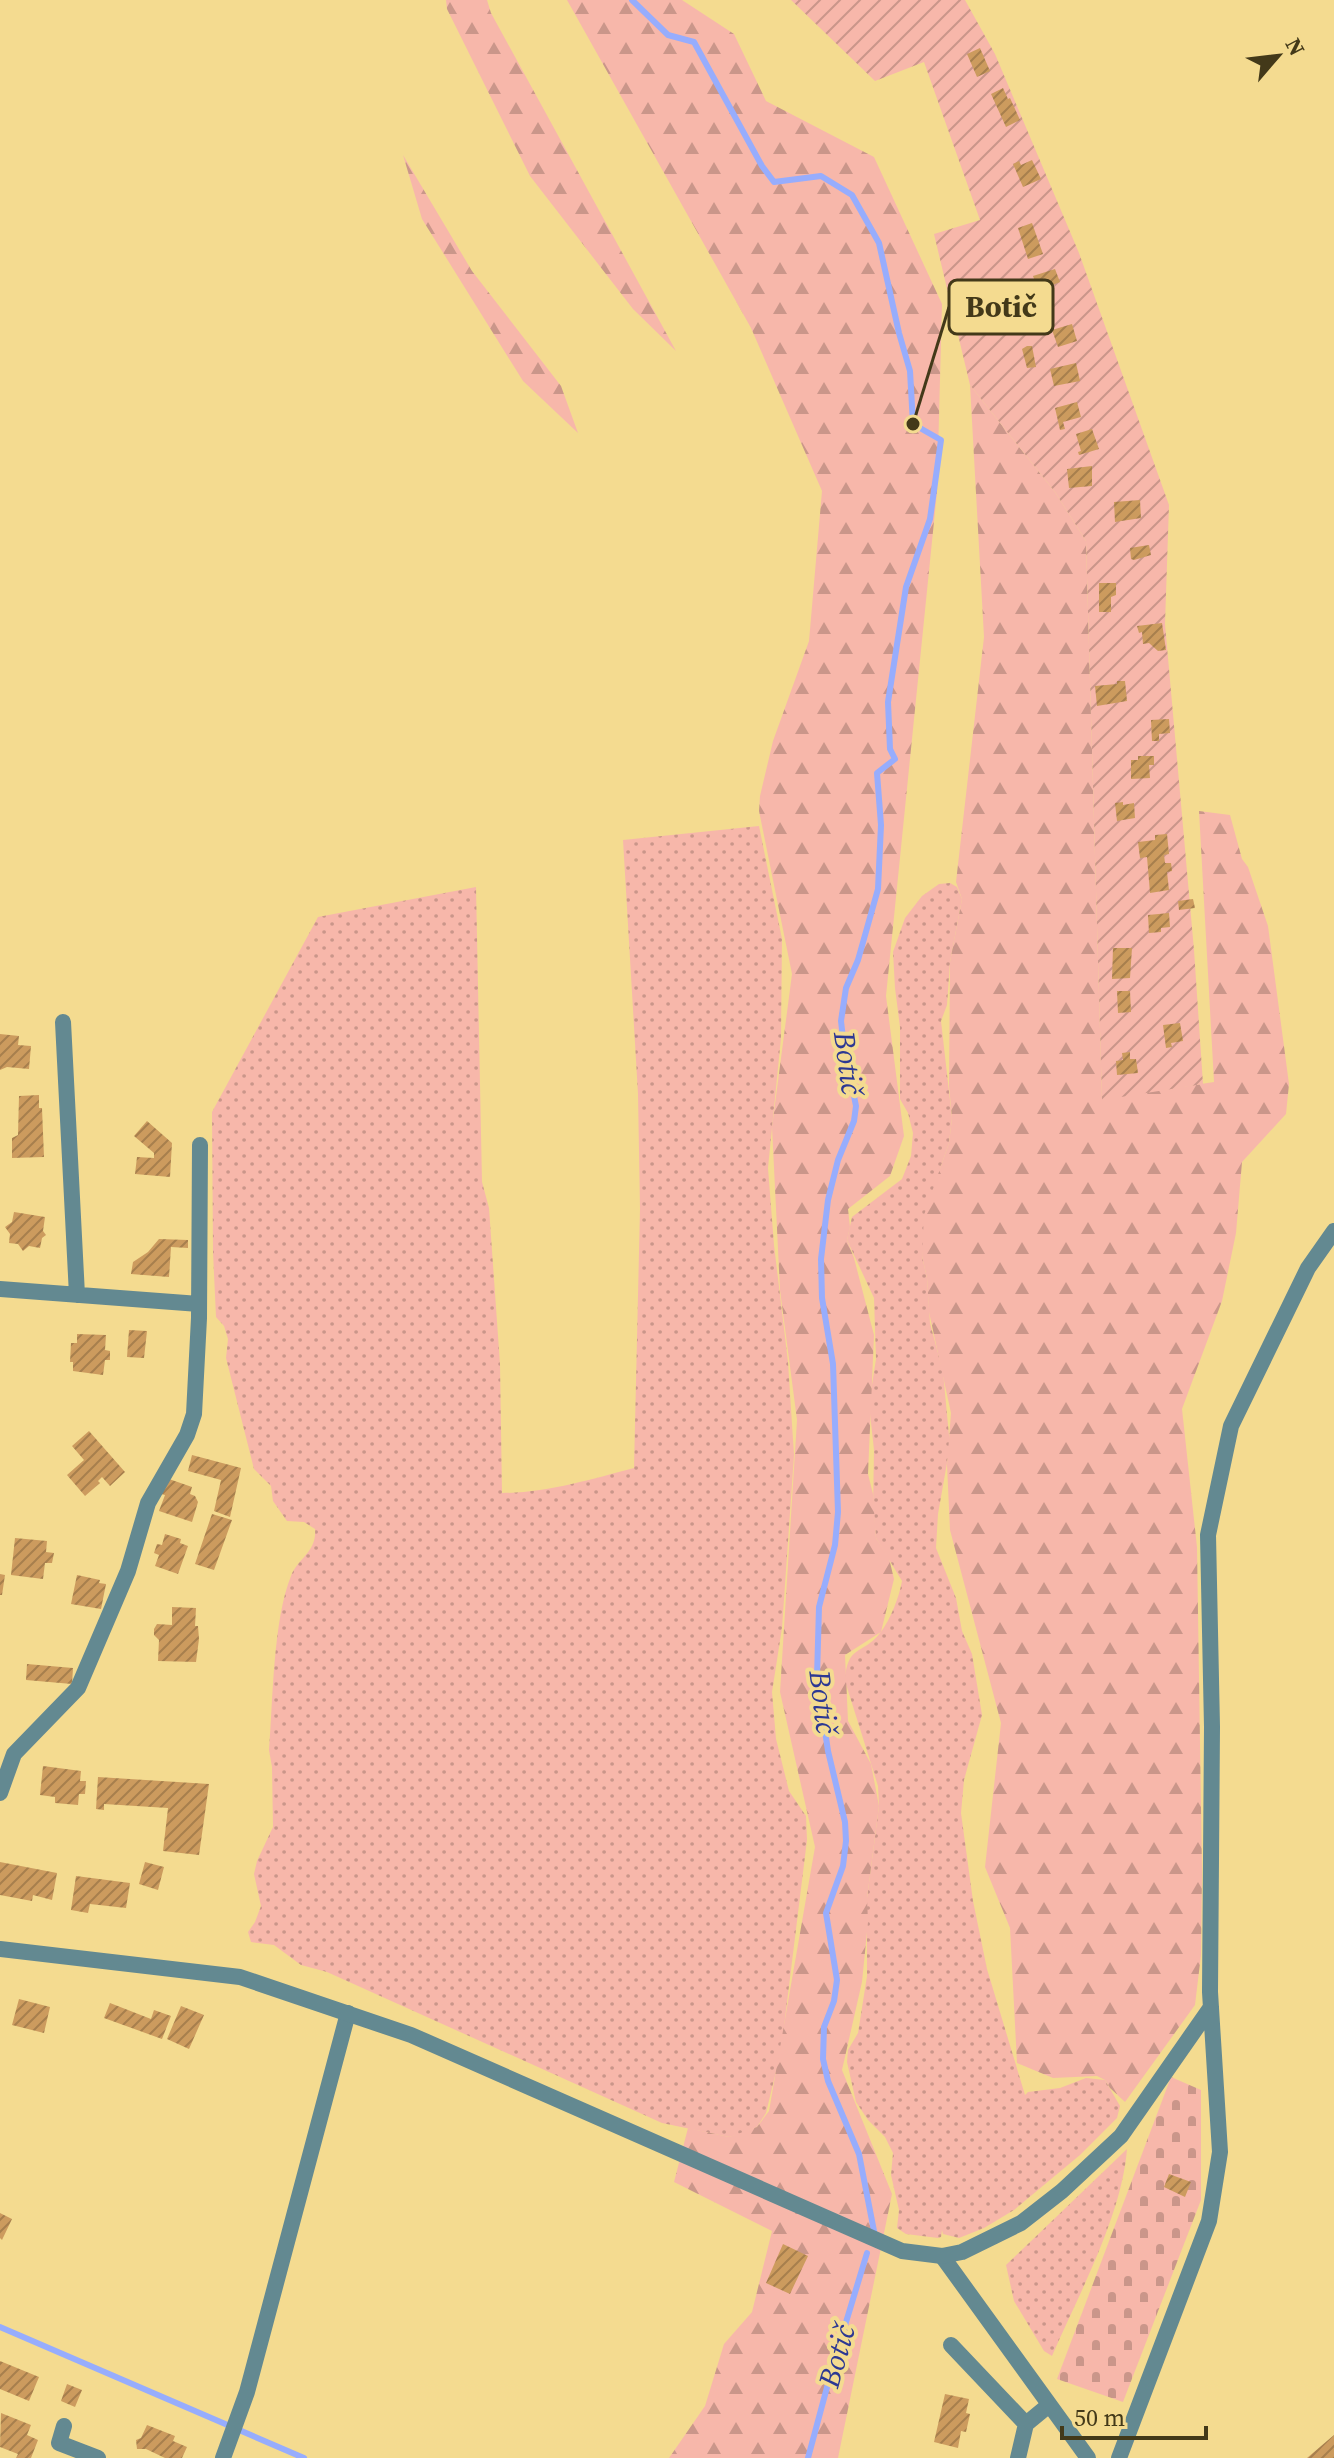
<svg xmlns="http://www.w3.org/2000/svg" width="1334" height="2458" font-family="'Source Serif 4',serif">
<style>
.grass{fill:url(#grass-dots)}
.forest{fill:url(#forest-firs)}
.cemetery{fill:url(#cemetery-stones)}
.garden{fill:url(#garden-furrows)}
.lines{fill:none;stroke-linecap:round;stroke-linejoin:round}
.stream{stroke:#97adfd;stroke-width:6}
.building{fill:url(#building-hatch)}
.minor{stroke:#638991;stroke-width:16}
.tertiary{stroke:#638991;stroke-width:16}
.labels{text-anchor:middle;stroke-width:8;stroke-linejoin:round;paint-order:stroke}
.water-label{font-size:30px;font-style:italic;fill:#2c3893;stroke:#f4db90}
.leader{fill:none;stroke:#433919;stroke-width:3}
.callout-dot{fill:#433919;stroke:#f4db90;stroke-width:3}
.callout{fill:#f4db90;stroke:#433919;stroke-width:3}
.callout-label{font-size:30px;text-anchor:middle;font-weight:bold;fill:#433919}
</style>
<defs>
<pattern id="grass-dots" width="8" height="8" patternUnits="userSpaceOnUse" patternTransform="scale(2)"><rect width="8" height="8" fill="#f7b7aa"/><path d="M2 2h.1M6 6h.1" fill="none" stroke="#ca968a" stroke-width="1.8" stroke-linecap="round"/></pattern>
<pattern id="forest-firs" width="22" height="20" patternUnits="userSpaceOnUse" patternTransform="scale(2)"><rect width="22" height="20" fill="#f7b7aa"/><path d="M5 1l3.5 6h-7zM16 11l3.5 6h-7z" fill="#ca968a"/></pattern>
<pattern id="cemetery-stones" width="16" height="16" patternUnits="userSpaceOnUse" patternTransform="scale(2)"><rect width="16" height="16" fill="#f7b7aa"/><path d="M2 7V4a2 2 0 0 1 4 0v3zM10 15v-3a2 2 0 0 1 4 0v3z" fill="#ca968a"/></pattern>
<pattern id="garden-furrows" width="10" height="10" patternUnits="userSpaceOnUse" patternTransform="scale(2)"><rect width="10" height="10" fill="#f7b7aa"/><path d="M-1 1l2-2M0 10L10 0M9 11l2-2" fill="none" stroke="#ca968a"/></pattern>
<pattern id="building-hatch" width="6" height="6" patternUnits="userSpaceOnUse" patternTransform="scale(2)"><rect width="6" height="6" fill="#cc9b5e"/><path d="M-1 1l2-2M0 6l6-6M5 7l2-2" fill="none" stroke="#a77f4d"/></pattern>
</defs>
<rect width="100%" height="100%" fill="#f4db90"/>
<!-- grass -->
<path class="grass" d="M759 826 782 939 781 1038 768 1168 774 1245 788 1362 794 1455 782 1628 772 1692 776 1739 789 1791 806 1816 807 1840 781 2051 766 2113 757 2127 741 2134 729 2137 662 2123 327 1972 301 1965 274 1945 251 1942 248 1932 255 1922 261 1906 254 1874 257 1861 273 1827 272 1767 269 1750C273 1701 273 1620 291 1576 298 1558 317 1552 315 1529L304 1522 287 1521 273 1501 271 1486 254 1469 226 1358 228 1339 224 1326 216 1317 213 1252 212 1112 318 917 476 887 482 1182 489 1208 500 1364 502 1493C546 1493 592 1479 634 1468L640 1209 638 1094 623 840Z
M950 883 957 887 962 899 950 962 947 1005 941 1021 952 1118 949 1143 941 1166 922 1256 927 1278 930 1323 943 1372 950 1446 938 1514 936 1548 956 1598 962 1631 972 1654 982 1715 964 1780 961 1813 973 1901 987 1969 1025 2095 1028 2092 1060 2088 1086 2078 1105 2080 1120 2106 1117 2118 1080 2155 1014 2210 984 2228 959 2238 943 2234 942 2230 941 2237 938 2238 906 2234 897 2228 899 2210 891 2175 893 2153 885 2137 868 2120 856 2102 847 2062 848 2050 858 2033 867 1976V1898L879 1806 878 1786 845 1681C847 1644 862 1656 880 1633 891 1619 899 1597 902 1581L876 1538 873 1507 874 1450 869 1404 876 1359 874 1298 847 1240 852 1217 902 1179 911 1156 913 1133 908 1113 900 1099V1027L895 988 893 952 905 918 922 896 939 884Z
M1127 2149C1122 2215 1079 2294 1052 2356L1044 2351 1014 2301 1006 2265Z"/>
<!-- forest -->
<path class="forest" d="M446 0H487L491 13 676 351 633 309 530 176 447 9Z
M567 0H682L734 34 766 101 874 157 942 304 937 492 886 996 904 1136 890 1176 848 1209 850 1227 847 1240 854 1258 874 1335 868 1474 873 1494 876 1538 889 1558 894 1579 881 1632 845 1655 848 1721 871 1764 879 1806 867 1898 868 1922 862 1982 842 2070 892 2194 838 2458H669L705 2406 724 2344 752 2312 772 2231 674 2182 688 2128 729 2137 757 2127 769 2111 815 1847 780 1692 797 1420 780 1290 772 1127 792 974 759 811 760 796 773 741 809 641 822 491 751 328Z
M403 155 472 271 561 386 578 433 523 381 422 219Z
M970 385 1055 492 1086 541 1102 1099 1214 1082 1199 811 1230 815 1242 859 1248 867 1268 926 1289 1084 1286 1114 1242 1162 1236 1233 1222 1301 1182 1409 1197 1547 1202 1872 1201 1955 1195 2005 1125 2102 1110 2088 1105 2080 1097 2076 1053 2078 1017 2063 1010 1928 985 1867 1001 1723 950 1530 947 1465 951 1413 929 1312 927 1278 922 1256 924 1215 949 1143 952 1118 949 1086 950 962 962 899 956 882 984 637Z"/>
<!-- cemetery -->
<path class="cemetery" d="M1171 2077 1201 2090V2200L1123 2402 1057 2379Z"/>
<!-- garden -->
<path class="garden" d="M791 0H965L995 54 1079 253 1169 505 1165 624 1194 950 1203 1084 1102 1100 1086 541 1055 492 970 385 934 234 980 220 924 62 875 81Z"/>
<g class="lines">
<!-- stream -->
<path class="stream" d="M632 0 668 35 694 42 762 166 774 182 821 176 852 195 879 243 899 333 910 371 913 424 941 440 930 519 906 587 888 702 890 749 895 759 877 773 881 825 878 889 858 960 846 988 841 1021 844 1047 856 1106 854 1121 838 1160 828 1200 821 1259 822 1298 833 1364 838 1512 835 1545 819 1607 817 1677 828 1751 845 1822 846 1841 843 1866 826 1913 837 1980 834 2001 824 2027 823 2059 828 2081 859 2154 874 2231
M0 2327 304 2458
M808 2458 833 2365 867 2253"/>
</g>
<!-- building -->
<path class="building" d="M980 48 990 71 977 77 967 54Z
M1003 88 1008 99 1010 98 1020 120 1006 127 991 94Z
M1032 160 1041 179 1023 187 1013 164 1019 161 1021 165Z
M1032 223 1043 254 1028 259 1018 228Z
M1055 269 1060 282 1050 286 1052 291 1040 295 1033 276Z
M1072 324 1077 341 1058 347 1052 330Z
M1027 346H1032L1036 367 1027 368 1022 349Z
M1076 363 1080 381 1054 386 1050 369Z
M1077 402 1081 417 1063 422 1065 429 1060 430 1055 408Z
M1092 429 1099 449 1079 455 1078 452 1081 451 1076 434Z
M1092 466V486L1069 488 1067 469Z
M1140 500 1141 518 1115 522 1114 502Z
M1149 545 1151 555 1134 560 1131 559 1130 548Z
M1099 583H1116V595L1111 597V612H1099Z
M1162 623 1166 650 1158 651 1149 643 1143 644 1142 632 1139 633 1137 626Z
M1117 681H1125L1127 701 1097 706 1095 686 1117 684Z
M1169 719 1170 733 1159 734V741H1152L1151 720Z
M1138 756H1154V765H1149L1150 778 1131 779V760H1138Z
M1123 802V805L1134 803 1135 818 1117 821 1115 803Z
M1167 834 1169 854 1164 855 1165 863H1171L1172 871 1167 872 1169 890 1150 893 1147 857 1140 858 1138 842 1155 840V835Z
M1193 899 1195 908 1179 910 1178 901Z
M1169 913 1170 927 1161 928V932L1149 933 1148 915Z
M1113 948H1132L1130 978 1112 979Z
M1117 991H1130L1131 1012 1118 1013Z
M1180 1023 1183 1041 1171 1043 1172 1047 1166 1048 1163 1025Z
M0 1034 19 1036 18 1045 31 1046 29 1069 7 1067 0 1070Z
M1130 1052V1059H1136L1138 1073 1117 1075 1116 1061 1123 1060 1122 1053Z
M39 1095V1108H42L44 1157 12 1158V1138L18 1135 19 1096Z
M147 1121 172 1143 170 1177 135 1174 137 1157 154 1158V1153L134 1136Z
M14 1212 45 1217 43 1231 46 1235 42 1238 40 1248 29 1246 23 1251 18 1244 9 1243 10 1234 5 1227 12 1222Z
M159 1239 188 1240V1248L171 1247 169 1277 131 1274 133 1262 148 1252Z
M129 1330 147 1331 144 1358 127 1357Z
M77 1334 106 1335 105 1350 110 1351V1360H105L103 1375 73 1371V1362H70L71 1343H77Z
M89 1431 125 1472 110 1486 102 1477 98 1481 100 1483 85 1496 67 1475 84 1460 72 1446Z
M192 1455 241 1468 230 1517 214 1511 221 1480 188 1471Z
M169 1479 192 1487 190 1494 195 1496 198 1502 192 1522 159 1511 165 1495 161 1494Z
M212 1514 232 1520 214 1570 195 1564Z
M165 1534 181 1539 180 1543 188 1546 178 1574 155 1566 159 1555 154 1553 157 1544 162 1545Z
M15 1538 47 1541 46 1552 54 1553 52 1563H45L43 1579 11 1575Z
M0 1574 5 1575 2 1595H0Z
M77 1575 100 1580 99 1583 106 1584 101 1609 71 1604Z
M172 1607 196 1608 195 1626H198L199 1639 196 1662 158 1661 159 1640 154 1635V1629L157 1624 172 1625Z
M27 1664 73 1668 72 1684 26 1680Z
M43 1766 81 1771 80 1781H86L85 1794H79L78 1805 55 1803V1797L40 1795Z
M98 1777 209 1784 199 1855 163 1851 168 1808 104 1804V1810L96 1809Z
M0 1862 57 1873 52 1900 33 1895 32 1901 0 1895Z
M145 1862 164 1867 158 1890 139 1884Z
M76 1876 130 1883 126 1908 90 1904 88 1913 71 1910Z
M19 1999 50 2007 44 2033 12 2025Z
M110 2003 151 2019 154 2010 171 2016 162 2039 104 2018Z
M181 2006 204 2015 189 2049 167 2039Z
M1169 2174 1191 2182 1185 2197 1164 2187Z
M0 2213 12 2219 2 2240 0 2238Z
M783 2244 808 2256 790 2294 766 2283Z
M0 2361 39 2377 29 2401 0 2389Z
M67 2384 82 2390 75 2407 61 2401Z
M945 2394 969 2399 966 2413 970 2414 966 2432 961 2431 958 2448 934 2442Z
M1 2413 31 2425 27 2435 38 2440 31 2458H16L18 2454 0 2447Z
M147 2425 175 2436 173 2441 187 2447 182 2458H165L146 2449H137L136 2440 141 2438Z
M1334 2435V2458H1307Z"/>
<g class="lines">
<!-- minor -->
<path class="minor" d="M63 1022 77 1295
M0 1289 199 1304
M0 1793 14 1754 78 1688 128 1571 148 1503 187 1435 194 1414 199 1318 200 1145
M942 2256 1088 2458
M951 2345 1026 2424
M64 2426 59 2443 98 2458
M223 2458 247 2392 348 2013
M1018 2458 1026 2424 1049 2405"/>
<!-- tertiary -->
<path class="tertiary" d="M0 1949 240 1977 411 2035 902 2251 942 2256 962 2252 1021 2223 1062 2191 1121 2136 1211 2007
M1119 2458 1209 2221 1220 2152 1210 1992 1212 1727 1208 1535 1231 1426 1308 1268 1334 1231"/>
</g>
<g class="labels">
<!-- water labels -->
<g class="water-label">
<text transform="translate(848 1063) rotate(82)" y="10">Botič</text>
<text transform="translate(823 1702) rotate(83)" y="10">Botič</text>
<text transform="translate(837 2356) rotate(-74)" y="10">Botič</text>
</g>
</g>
<!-- callouts -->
<path class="leader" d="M913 424L949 307"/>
<circle class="callout-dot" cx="913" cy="424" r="8"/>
<rect class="callout" x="949" y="280" width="104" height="54" rx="8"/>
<g class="callout-label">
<text x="1001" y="317">Botič</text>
</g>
<!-- north arrow -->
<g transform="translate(1278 56) rotate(62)" stroke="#f4db90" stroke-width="6" paint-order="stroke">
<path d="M0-6L14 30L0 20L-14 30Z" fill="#433919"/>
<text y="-12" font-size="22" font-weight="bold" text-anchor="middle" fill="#433919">N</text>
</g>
<!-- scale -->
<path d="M1062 2426v12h144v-12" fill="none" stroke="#433919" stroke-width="4"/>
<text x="1074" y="2426" font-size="24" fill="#433919" stroke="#f4db90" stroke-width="6" paint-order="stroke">50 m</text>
</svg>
